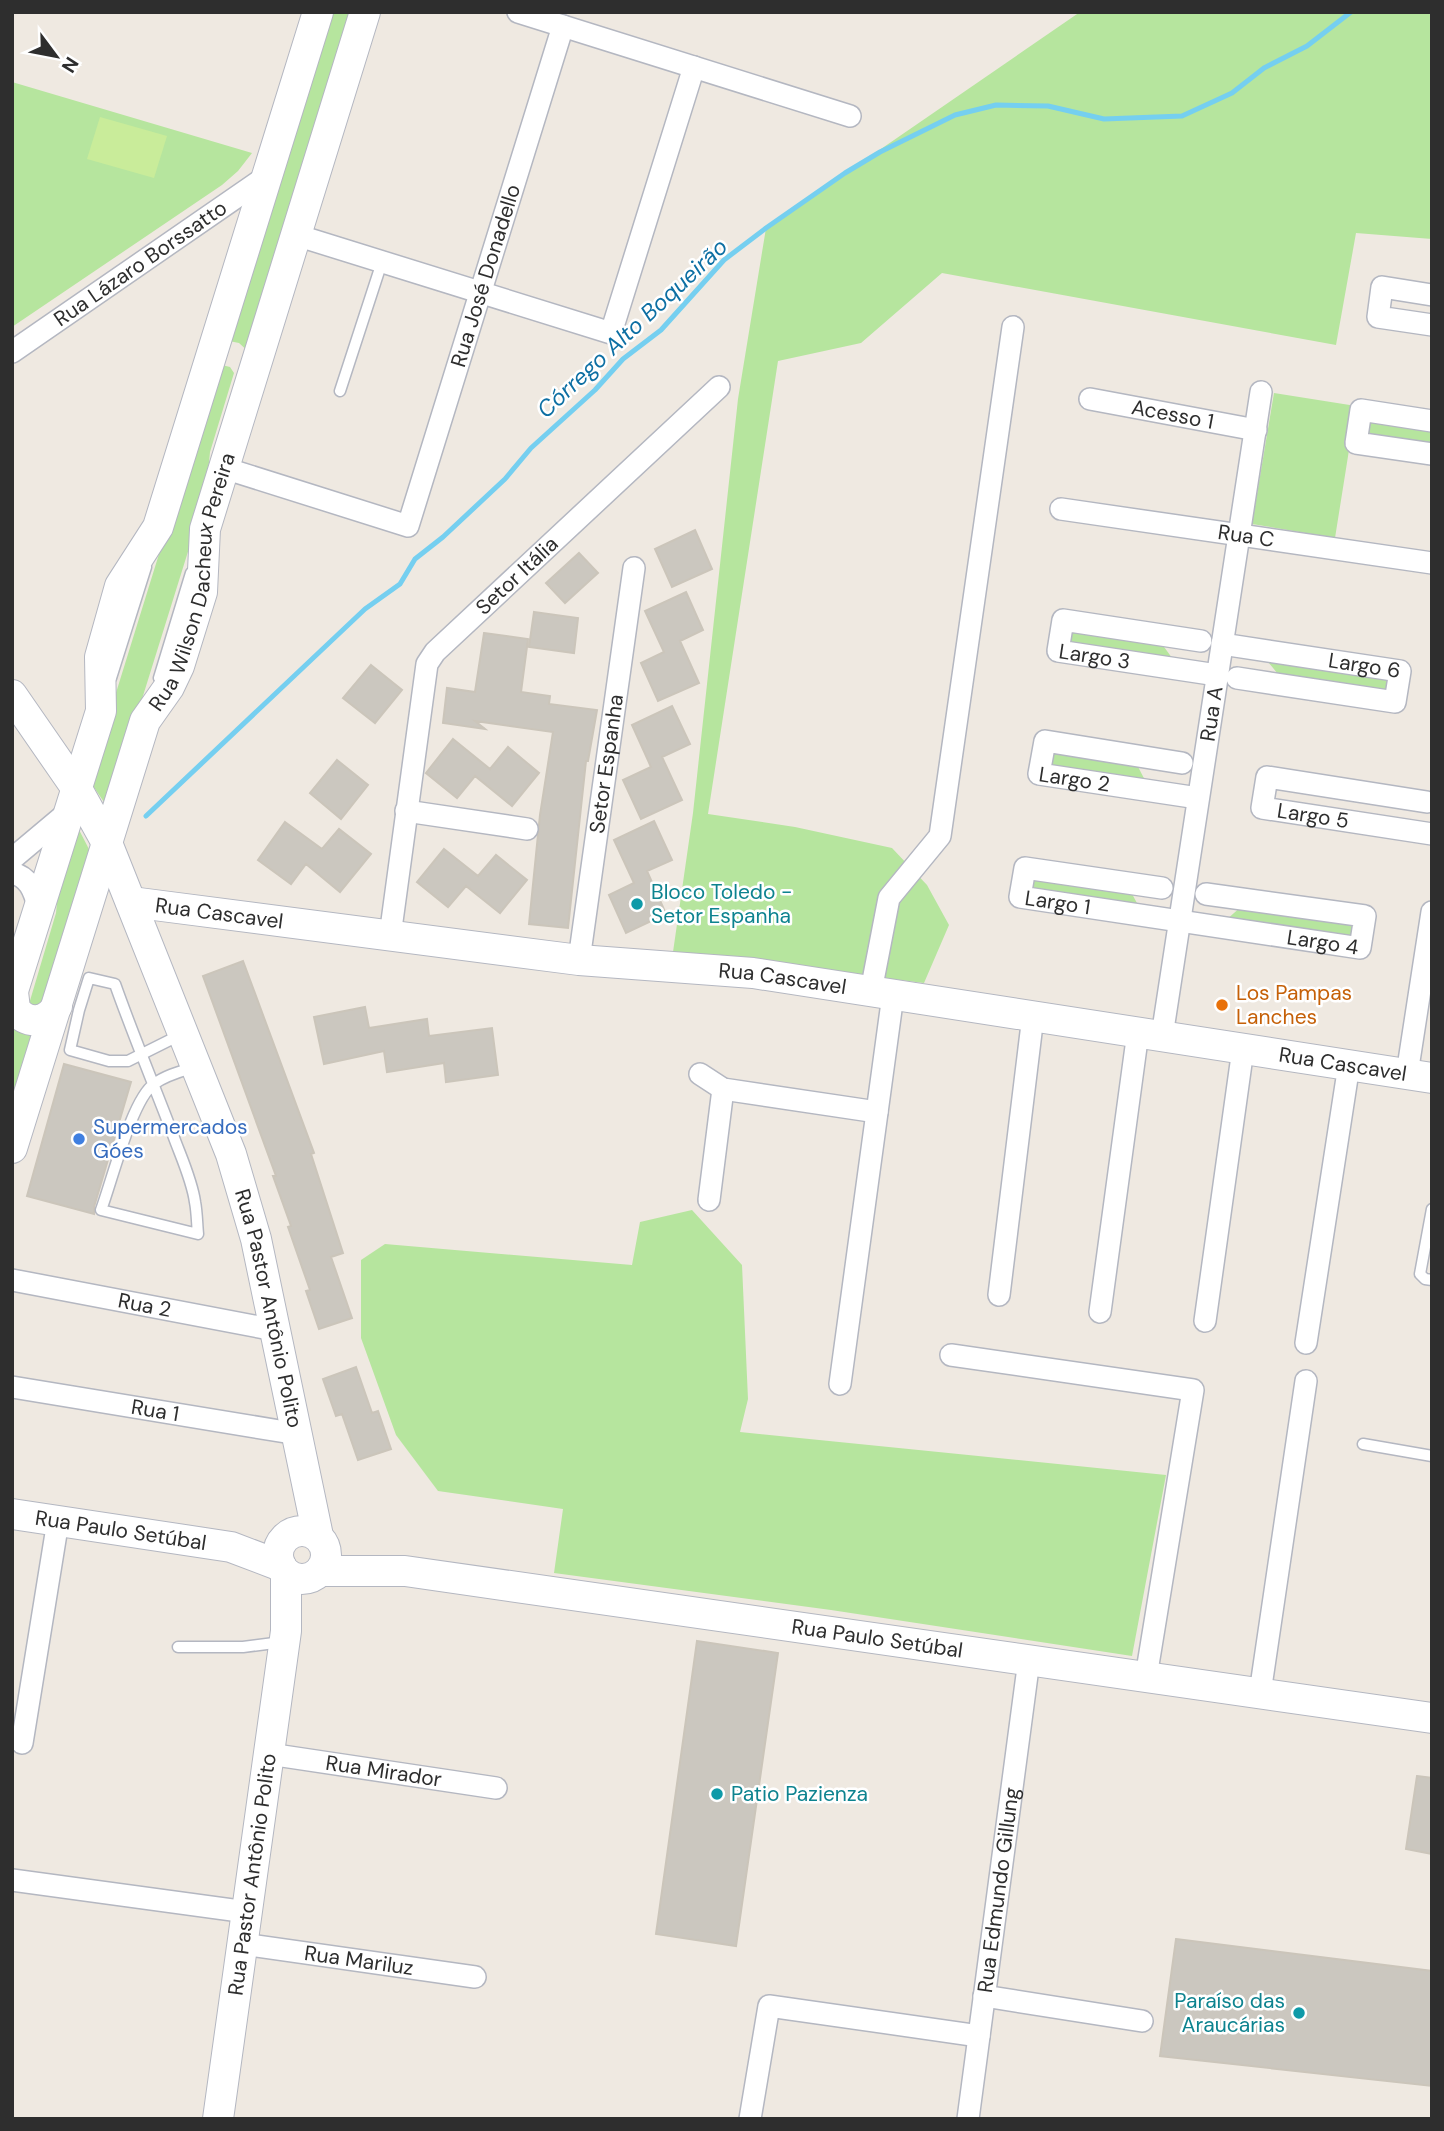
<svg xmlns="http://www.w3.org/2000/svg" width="1444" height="2131" font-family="'DM Sans',sans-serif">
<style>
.green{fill:#b6e59e}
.pitch{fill:#c9ec9a}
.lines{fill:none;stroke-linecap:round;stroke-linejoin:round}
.stream{stroke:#75cff0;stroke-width:5}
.building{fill:#cbc7bf;stroke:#cbc5ba;stroke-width:2}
.service-casing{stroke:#b4b7c1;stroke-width:13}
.minor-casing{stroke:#b4b7c1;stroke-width:24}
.secondary-casing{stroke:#b4b7c1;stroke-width:32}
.service{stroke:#fff;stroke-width:10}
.minor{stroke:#fff;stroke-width:21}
.secondary{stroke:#fff;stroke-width:30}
.culture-dot{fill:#0f9aa8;stroke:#fff;stroke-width:2.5}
.food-dot{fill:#e8710a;stroke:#fff;stroke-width:2.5}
.shop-dot{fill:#3f7fe0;stroke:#fff;stroke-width:2.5}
.labels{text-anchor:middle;stroke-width:5;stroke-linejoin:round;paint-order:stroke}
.street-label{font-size:21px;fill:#2e2e2e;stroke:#fff}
.culture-label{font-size:21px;fill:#0d838f;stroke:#fff;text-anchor:start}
.food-label{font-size:21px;fill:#c56008;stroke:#fff;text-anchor:start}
.shop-label{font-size:21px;fill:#366cbe;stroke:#fff;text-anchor:start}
.water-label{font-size:23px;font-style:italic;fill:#0d6fa3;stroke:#fff}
</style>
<rect width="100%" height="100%" fill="#efe9e1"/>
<!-- green -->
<path class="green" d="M326 12H355L250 353 239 343 224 340Z
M1080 12H1432V239L1356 233 1336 345 942 273 861 343 778 361 708 814 795 827 892 848 927 885 949 925 924 983 673 952 693 813 738 399 766 228Z
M12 82 252 153 238 171 222 185 12 327Z
M222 365 230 367 234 373 210 452 206 494 108 808 89 780 216 370Z
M1274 393 1356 406 1335 538 1252 524Z
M1367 417 1432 427V448L1364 438Z
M1067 626 1159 640 1175 662 1064 646Z
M1264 657 1394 677 1391 695 1282 679Z
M1050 750 1136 763 1147 784 1047 769Z
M75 822 92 855 43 1009 29 1004 56 913 60 871Z
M1034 879 1131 892 1138 905 1032 891Z
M1243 905 1357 922 1354 941 1225 921Z
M12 1027 33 1032 12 1119Z
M692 1210 742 1265 748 1399 740 1432 1166 1475 1132 1656 831 1610 554 1573 563 1509 438 1491 396 1435 361 1338V1260L385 1244 632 1265 640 1222Z"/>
<!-- pitch -->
<path class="pitch" d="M100 117 167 136 154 178 87 159Z"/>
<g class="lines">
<!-- stream -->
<path class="stream" d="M146 816 365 609 400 584 415 559 443 537 505 479 531 448 595 390 623 359 661 330 724 260 766 228 845 173 880 152 955 115 996 105 1048 106 1104 119 1182 116 1232 93 1264 68 1307 46 1351 12"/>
</g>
<!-- building -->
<path class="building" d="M695 530 712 569 672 587 655 549Z
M579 553 598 573 565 603 546 583Z
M686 592 703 630 680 641 699 683 658 701 641 663 664 652 645 611Z
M534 612 578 618 574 653 529 647Z
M484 633 528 639 521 692 550 696 549 704 597 710 588 761H586L568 928 529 924 540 815 553 732 475 721 485 729 443 723 447 688 475 692Z
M371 665 402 690 375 723 343 698Z
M672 706 690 744 662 757 682 800 641 819 623 780 651 767 632 725Z
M453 739 490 769 508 747 539 773 512 806 475 776 457 798 426 773Z
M337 760 368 785 341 819 310 793Z
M654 821 672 860 647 871 666 914 626 933 609 895 634 883 614 840Z
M285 822 322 849 339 829 371 854 340 892 306 864 291 884 258 860Z
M444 849 478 876 496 855 527 880 500 913 466 886 448 907 417 882Z
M243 961 314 1153 311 1154 343 1253 331 1257 352 1318 319 1329 306 1291 310 1290 288 1227 291 1226 273 1176H276L203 976Z
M365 1007 369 1028 427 1019 429 1036 492 1028 498 1075 446 1082 444 1063 387 1072 384 1051 324 1064 314 1017Z
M64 1064 131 1082 94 1207V1214L27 1196Z
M356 1367 372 1413 378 1411 391 1449 358 1460 342 1414 336 1416 323 1379Z
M697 1641 778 1653 736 1946 656 1934Z
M1417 1776 1432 1778V1854L1406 1849Z
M1176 1939 1432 1971V2086L1160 2056Z"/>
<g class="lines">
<!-- service casing -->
<g class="service-casing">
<path id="service" d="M340 391 382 262
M111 678 146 567
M159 678 191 573
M180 1035 128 1061H109L70 1050 79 1010 89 978 115 984C133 1035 154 1085 173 1135 181 1157 192 1180 195 1202 197 1212 197 1224 198 1234L101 1210C112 1181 132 1099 154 1084 166 1075 182 1071 195 1067
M1432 1209 1420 1274 1425 1279 1432 1280
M1363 1444 1432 1456
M178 1647H243L282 1642"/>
</g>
<!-- minor casing -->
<g class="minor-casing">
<g id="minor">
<path d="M518 12 850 116"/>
<path d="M296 235 611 333 694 67"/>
<path d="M1432 295 1382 287 1378 317 1432 325"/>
<path id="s1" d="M12 352 267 176"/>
<path id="s2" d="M1090 399 1256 430"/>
<path d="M1432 421 1361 410 1356 443 1432 454"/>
<path id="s3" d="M224 468 408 526 563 26"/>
<path id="s4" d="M1061 509 1432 563"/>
<path id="s5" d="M1201 641 1063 620 1058 651 1217 675"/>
<path id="s6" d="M1222 644 1400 671 1395 702 1237 678"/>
<path id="s7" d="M1182 763 1045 741 1039 774 1198 798"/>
<path id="s8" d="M1427 802 1267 777 1262 808 1432 834"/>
<path d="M406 811 527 829"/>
<path d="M12 859 68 812"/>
<path d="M12 873C30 877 34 892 39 908"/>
<path id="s9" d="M1162 888 1025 868 1020 897 1360 948 1365 916 1206 894"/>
<path id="s10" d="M390 936 427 664 435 652 719 387"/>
<path id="s11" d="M579 960 634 568"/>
<path d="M871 991 889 898 940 836 1013 327"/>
<path id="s12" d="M1162 1036 1261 392"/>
<path d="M700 1074 723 1089 877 1112"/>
<path d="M1407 1074 1432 912"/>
<path d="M709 1200 723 1089"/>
<path id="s13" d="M12 1280 275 1330"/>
<path d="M999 1295 1033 1016"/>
<path d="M1100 1312 1138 1032"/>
<path d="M1205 1321 1243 1049"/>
<path d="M1306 1343 1349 1065"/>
<path d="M951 1355 1193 1390 1146 1677"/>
<path d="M840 1384 893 995"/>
<path id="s14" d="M12 1387 298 1434"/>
<path d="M1260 1693 1306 1381"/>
<path d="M22 1743 58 1521"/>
<path id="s15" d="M269 1754 496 1788"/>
<path d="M12 1880 247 1912"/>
<path id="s16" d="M243 1944 475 1977"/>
<path d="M984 1996 1142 2021"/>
<path d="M750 2119 769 2006 979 2036"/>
<path id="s17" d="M968 2119 1029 1660"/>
</g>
</g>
<!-- secondary casing -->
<g class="secondary-casing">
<g id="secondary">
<path id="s18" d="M12 695 77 789 107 843 231 1154 256 1239 318 1536"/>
<path id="s19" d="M131 902 579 960 753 973 1432 1078"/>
<path d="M13 992 15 1009C27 1025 46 1024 57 1006"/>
<path d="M12 994 101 711 100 657 120 586 158 527 318 12"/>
<path id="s20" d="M12 1148 145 721 169 687 179 666 202 592 205 529 365 12"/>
<path id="s21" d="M12 1514 231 1547 281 1566"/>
<circle cx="302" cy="1555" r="24"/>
<path id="s22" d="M320 1571H405L1432 1718"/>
<path id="s23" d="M218 2119 286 1631V1573"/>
</g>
</g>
<!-- service -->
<use href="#service" class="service"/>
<!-- minor -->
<use href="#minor" class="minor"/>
<!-- secondary -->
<use href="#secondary" class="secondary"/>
</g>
<!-- markers -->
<g class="culture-dot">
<circle cx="637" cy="904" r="7"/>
<circle cx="717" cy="1794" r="7"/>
<circle cx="1299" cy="2013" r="7"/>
</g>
<circle class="food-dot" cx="1222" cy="1005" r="7"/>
<circle class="shop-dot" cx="79" cy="1139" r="7"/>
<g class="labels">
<!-- street labels -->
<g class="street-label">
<text dy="7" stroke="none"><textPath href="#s1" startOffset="156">Rua Lázaro Borssatto</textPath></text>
<text dy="7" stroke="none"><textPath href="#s3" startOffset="455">Rua José Donadello</textPath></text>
<text dy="7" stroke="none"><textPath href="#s2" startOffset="84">Acesso 1</textPath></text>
<text dy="7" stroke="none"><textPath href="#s4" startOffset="187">Rua C</textPath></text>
<text dy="7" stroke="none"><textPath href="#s10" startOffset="401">Setor Itália</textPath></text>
<text dy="7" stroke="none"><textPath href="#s20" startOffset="597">Rua Wilson Dacheux Pereira</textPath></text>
<text dy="7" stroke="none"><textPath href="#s5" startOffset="208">Largo 3</textPath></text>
<text dy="7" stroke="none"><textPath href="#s6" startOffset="144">Largo 6</textPath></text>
<text dy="7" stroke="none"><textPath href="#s12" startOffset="326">Rua A</textPath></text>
<text dy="7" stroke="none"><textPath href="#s11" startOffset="198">Setor Espanha</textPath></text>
<text dy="7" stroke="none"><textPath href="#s7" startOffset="208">Largo 2</textPath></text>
<text dy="7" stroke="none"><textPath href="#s8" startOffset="245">Largo 5</textPath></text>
<text dy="7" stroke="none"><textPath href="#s9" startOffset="206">Largo 1</textPath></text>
<text dy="7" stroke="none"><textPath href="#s19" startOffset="89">Rua Cascavel</textPath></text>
<text dy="7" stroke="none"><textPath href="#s9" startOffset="474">Largo 4</textPath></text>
<text dy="7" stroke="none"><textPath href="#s19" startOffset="656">Rua Cascavel</textPath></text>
<text dy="7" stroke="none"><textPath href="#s19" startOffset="1223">Rua Cascavel</textPath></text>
<text dy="7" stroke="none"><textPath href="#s13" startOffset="135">Rua 2</textPath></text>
<text dy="7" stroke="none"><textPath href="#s18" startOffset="670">Rua Pastor Antônio Polito</textPath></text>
<text dy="7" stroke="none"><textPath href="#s14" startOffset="145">Rua 1</textPath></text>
<text dy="7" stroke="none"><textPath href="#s21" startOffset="110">Rua Paulo Setúbal</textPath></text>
<text dy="7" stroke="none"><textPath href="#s22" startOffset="562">Rua Paulo Setúbal</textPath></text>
<text dy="7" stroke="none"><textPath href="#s15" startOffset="116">Rua Mirador</textPath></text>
<text dy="7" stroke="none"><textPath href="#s23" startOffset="247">Rua Pastor Antônio Polito</textPath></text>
<text dy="7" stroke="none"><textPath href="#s17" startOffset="231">Rua Edmundo Gillung</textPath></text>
<text dy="7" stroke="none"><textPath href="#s16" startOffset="117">Rua Mariluz</textPath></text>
</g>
<!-- culture labels -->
<g class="culture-label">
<text x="651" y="899">Bloco Toledo -<tspan x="651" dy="24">Setor Espanha</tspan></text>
<text x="731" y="1801">Patio Pazienza</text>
<text x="1285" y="2008" text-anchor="end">Paraíso das<tspan x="1285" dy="24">Araucárias</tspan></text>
</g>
<!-- food labels -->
<g class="food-label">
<text x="1236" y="1000">Los Pampas<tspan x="1236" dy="24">Lanches</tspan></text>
</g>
<!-- shop labels -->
<g class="shop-label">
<text x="93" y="1134">Supermercados<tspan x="93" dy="24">Góes</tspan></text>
</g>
<!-- water labels -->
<g class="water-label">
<text transform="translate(632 328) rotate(-43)" y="8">Córrego Alto Boqueirão</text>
</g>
</g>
<!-- border -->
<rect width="1444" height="2131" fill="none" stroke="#2e2e2e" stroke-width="28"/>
<!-- north arrow -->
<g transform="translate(56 56) rotate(122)" stroke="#ffffff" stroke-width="5" paint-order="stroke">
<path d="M0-5L12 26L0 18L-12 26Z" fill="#2e2e2e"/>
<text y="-10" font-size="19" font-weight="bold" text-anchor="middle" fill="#2e2e2e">N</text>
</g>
</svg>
